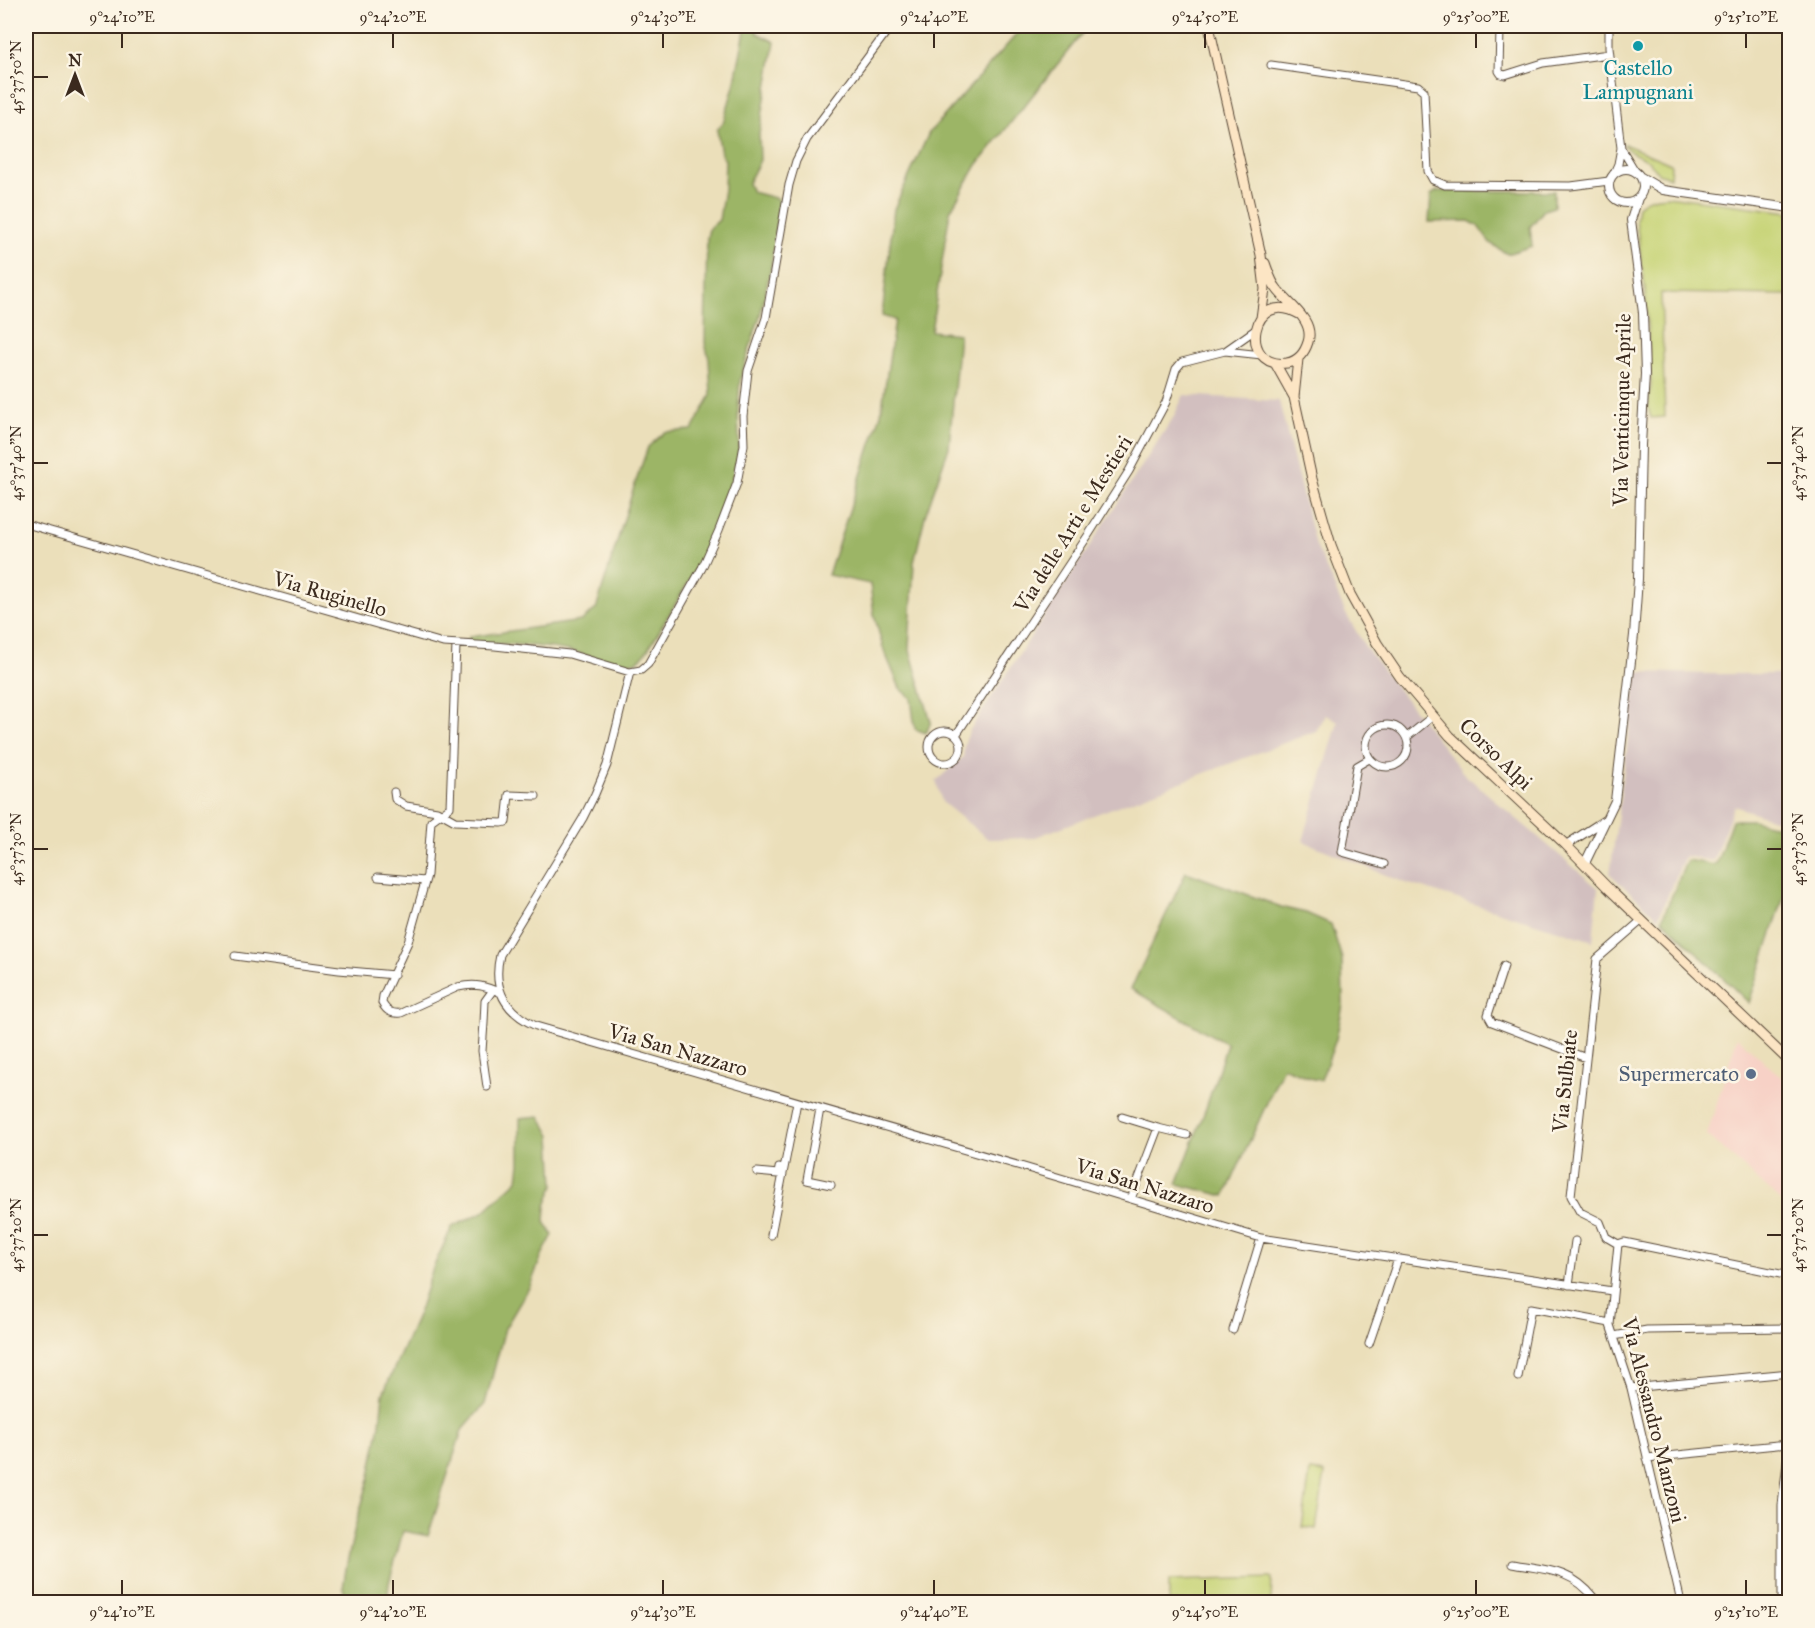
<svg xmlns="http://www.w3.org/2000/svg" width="1815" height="1628" font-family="'IM FELL Great Primer',serif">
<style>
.built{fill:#f7d1c6}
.industrial{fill:#d2bfbf}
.green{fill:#c6d375;stroke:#807e4a;stroke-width:1.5}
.forest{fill:#9cb566;stroke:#6c7042;stroke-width:1.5}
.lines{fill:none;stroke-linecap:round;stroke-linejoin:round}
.minor-casing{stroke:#554535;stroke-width:9}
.tertiary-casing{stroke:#554535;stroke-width:10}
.secondary-casing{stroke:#554535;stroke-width:11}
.minor{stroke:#fff;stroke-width:7}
.tertiary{stroke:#fff;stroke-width:8}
.secondary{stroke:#fce5c4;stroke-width:9}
.ticks{fill:none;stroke:#3b2a1e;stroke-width:2}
.culture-dot{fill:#0f9aa8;stroke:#fcf5e5;stroke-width:2}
.service-dot{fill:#5c6f8a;stroke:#fcf5e5;stroke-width:2}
.labels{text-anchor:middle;stroke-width:5;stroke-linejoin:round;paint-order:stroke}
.culture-label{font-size:21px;fill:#0d838f;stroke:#fcf5e5}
.street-label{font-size:21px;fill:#3b2a1e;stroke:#fcf5e5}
.service-label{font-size:21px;fill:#4e5e75;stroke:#fcf5e5;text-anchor:end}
.neatline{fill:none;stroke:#3b2a1e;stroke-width:2}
.ticks-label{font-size:15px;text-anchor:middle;fill:#3b2a1e}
</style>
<rect width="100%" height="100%" fill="#fcf5e5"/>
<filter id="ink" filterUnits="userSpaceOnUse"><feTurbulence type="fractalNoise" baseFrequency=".0167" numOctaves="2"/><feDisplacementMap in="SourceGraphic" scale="12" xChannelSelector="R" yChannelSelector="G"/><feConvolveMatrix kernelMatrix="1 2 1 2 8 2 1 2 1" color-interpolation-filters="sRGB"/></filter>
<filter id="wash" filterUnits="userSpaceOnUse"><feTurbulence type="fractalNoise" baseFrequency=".008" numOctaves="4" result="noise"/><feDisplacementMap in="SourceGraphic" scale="24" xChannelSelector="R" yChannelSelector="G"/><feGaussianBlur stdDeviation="1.35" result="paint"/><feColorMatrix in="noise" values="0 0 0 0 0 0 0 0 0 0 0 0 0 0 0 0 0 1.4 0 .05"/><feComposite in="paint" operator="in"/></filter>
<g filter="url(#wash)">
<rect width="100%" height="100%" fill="#ebdfba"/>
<!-- built -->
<path class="built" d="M1737 1037 1789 1084V1225L1784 1224 1786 1205 1707 1135Z"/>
<!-- industrial -->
<path class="industrial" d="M1184 395 1279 401 1314 541 1346 614 1366 648 1464 774 1598 888 1593 941 1403 882 1303 841 1338 722 1326 715 1316 731 1033 838 988 839 942 802 936 781 963 757 965 742 970 730 1173 418Z
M1637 672 1712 674H1789V824L1734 806 1713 861 1685 856 1658 918 1610 874Z"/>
<!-- green -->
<path class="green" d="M1624 144 1671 164 1670 177 1658 173 1649 161 1631 152 1624 146Z
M1667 196 1789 212V295L1661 293 1665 417 1651 418 1648 408 1651 384 1645 288 1636 220 1638 206C1647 198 1654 197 1667 196Z
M1310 1471 1325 1473 1316 1529 1302 1527Z
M1272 1578 1271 1602H1169V1581Z"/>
<!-- forest -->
<path class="forest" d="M746 26H758L757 33 775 42 759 133 760 160 748 183 752 192 779 199 771 267 760 316 740 379 738 409 739 444 738 456 731 481 714 529 698 566 652 643C647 650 642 661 633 662 612 666 590 655 570 651 537 645 501 643 468 643L469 637 581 621 596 609 634 487 648 447 665 432 692 430 711 395 709 359 705 343 707 238 709 229 719 220 724 189 725 160 721 154 717 130 723 123 734 86Z
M1024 26H1088L977 165 950 211 931 331 959 334 949 447 925 516 914 562 909 647 931 722 926 733 915 729 911 698 900 688 883 648 874 614 870 584 828 575 881 414 895 320 882 316 894 209 929 133Z
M1437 191H1554V207L1544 210 1530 227 1532 246 1507 254 1490 243 1478 226 1469 221 1429 222 1431 195Z
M1732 820H1752L1789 829V881L1749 1003 1662 919 1687 860 1714 865 1717 862Z
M1186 872 1284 908 1306 913 1331 924 1342 959 1343 1005 1336 1039 1321 1080 1313 1079 1283 1067 1225 1196 1177 1184 1206 1108 1227 1044 1131 989Z
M540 1116 551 1136 554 1185 546 1206 545 1222 553 1235 542 1255 530 1286 505 1328 485 1404 462 1430 428 1536 403 1531 389 1583 387 1602H347L343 1588 346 1569 355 1527 370 1476 380 1424 383 1394 418 1314 433 1268 452 1227 483 1212 518 1180 520 1163V1118Z"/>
</g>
<g filter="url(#ink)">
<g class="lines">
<!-- minor casing -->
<g class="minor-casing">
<path id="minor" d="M1503 26 1500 29 1499 71 1501 74 1505 75 1543 63 1609 54
M1609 26V48L1621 148 1618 164 1614 173
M1271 65 1418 86 1424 91 1428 171 1433 180 1445 185 1571 186 1609 181
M1621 148 1635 171
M1225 351 1262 355
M26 524 443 643 495 646 569 654 630 672 641 670 648 664 702 568 719 530 737 483 744 445 743 416 748 371 766 318 789 185 796 161 807 139 891 26
M456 645 450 807 431 821 427 875 408 942 383 996 382 1003C387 1012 392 1014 401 1013L458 987C476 983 485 986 501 993
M630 672 607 765 595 794 583 818 500 955C492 989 505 1012 536 1026L1024 1167 1261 1238 1612 1291
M1366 746a21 21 0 1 1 42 0a21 21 0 1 1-42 0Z
M929 747a16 16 0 1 1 32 0a16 16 0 1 1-32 0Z
M956 735 1089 534 1129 471 1166 402 1176 369 1182 362 1225 351 1255 330
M1407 737 1433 716
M1369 759 1357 766 1342 852 1384 864
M394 792 395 799 406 806 437 811 455 821 502 823 506 822 509 795 536 796
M378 877 425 881
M235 956 339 970 394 975
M1504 966 1488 1015 1492 1022 1586 1058
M487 1087 482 1051 484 1023 485 1001 493 990
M820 1109 807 1180 831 1185
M1122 1117 1158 1128
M757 1172 778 1174 779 1168
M1131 1199 1158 1128 1187 1135
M771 1235 797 1102
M1618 1244 1606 1237 1600 1222 1580 1212 1571 1196 1597 959 1642 920
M1618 1244 1610 1325 1631 1388 1681 1602
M1618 1244 1624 1242 1790 1276
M1569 1285 1575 1241
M1233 1330 1261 1238
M1614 1336 1647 1330 1790 1328
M1369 1344 1398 1259
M1518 1377 1531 1308 1610 1323
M1631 1388 1790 1373
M1647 1458 1788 1444
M1512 1564C1545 1570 1572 1569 1594 1598V1602
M1782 1602V1505L1790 1437"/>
</g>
<!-- tertiary casing -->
<g class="tertiary-casing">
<path id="tertiary" d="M1609 186a17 17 0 1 1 34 0a17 17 0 1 1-34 0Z
M1641 177 1663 190 1790 208
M1566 845 1605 820
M1585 863 1615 801 1634 635 1638 579 1641 445 1645 374 1643 313 1631 220 1638 198"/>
</g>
<!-- secondary casing -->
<g class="secondary-casing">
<path id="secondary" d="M1209 26 1261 255 1265 289 1261 318
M1265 263C1268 271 1271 282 1277 289 1288 304 1315 320 1308 342 1305 352 1298 361 1287 363 1237 370 1250 284 1301 315
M1298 359 1294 397 1312 479 1331 545 1350 594 1360 612 1377 643 1400 677 1450 736 1566 845 1611 891 1790 1062
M1275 363 1294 397"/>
</g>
<!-- minor -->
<use href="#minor" class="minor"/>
<!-- tertiary -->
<use href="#tertiary" class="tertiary"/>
<!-- secondary -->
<use href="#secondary" class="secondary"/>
</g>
</g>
<!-- ticks -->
<path class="ticks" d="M122 33V48M393 33V48M663 33V48M934 33V48M1205 33V48M1476 33V48M1746 33V48M33 77H48M33 463H48M1767 463H1782M33 849H48M1767 849H1782M33 1235H48M1767 1235H1782M122 1580V1595M393 1580V1595M663 1580V1595M934 1580V1595M1205 1580V1595M1476 1580V1595M1746 1580V1595"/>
<!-- markers -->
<circle class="culture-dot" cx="1638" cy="46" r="6"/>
<circle class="service-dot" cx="1751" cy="1074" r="6"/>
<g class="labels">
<!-- culture labels -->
<g class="culture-label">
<text x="1638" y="75">Castello<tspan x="1638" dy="24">Lampugnani</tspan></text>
</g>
<!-- street labels -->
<g class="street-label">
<text transform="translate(1622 410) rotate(-89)" y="7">Via Venticinque Aprile</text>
<text transform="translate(1073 524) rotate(-58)" y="7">Via delle Arti e Mestieri</text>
<text transform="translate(330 594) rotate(16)" y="7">Via Ruginello</text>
<text transform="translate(1496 754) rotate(44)" y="7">Corso Alpi</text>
<text transform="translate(678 1050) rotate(16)" y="7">Via San Nazzaro</text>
<text transform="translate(1565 1081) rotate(-84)" y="7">Via Sulbiate</text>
<text transform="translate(1145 1186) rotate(17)" y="7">Via San Nazzaro</text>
<text transform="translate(1654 1420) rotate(76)" y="7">Via Alessandro Manzoni</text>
</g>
<!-- service labels -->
<g class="service-label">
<text x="1739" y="1081">Supermercato</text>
</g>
</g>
<!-- margin -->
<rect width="1815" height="1628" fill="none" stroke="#fcf5e5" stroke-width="66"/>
<!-- north arrow -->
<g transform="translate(75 75)" stroke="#fcf5e5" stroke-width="4.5" paint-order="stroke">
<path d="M0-4.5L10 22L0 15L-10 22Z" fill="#3b2a1e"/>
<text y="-9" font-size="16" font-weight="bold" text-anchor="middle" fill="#3b2a1e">N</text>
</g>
<rect x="33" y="33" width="1749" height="1562" class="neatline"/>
<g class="ticks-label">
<text x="122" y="22">9°24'10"E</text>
<text x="393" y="22">9°24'20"E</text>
<text x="663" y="22">9°24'30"E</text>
<text x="934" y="22">9°24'40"E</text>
<text x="1205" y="22">9°24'50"E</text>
<text x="1476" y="22">9°25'00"E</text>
<text x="1746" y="22">9°25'10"E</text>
<text transform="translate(16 77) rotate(-90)" y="5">45°37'50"N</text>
<text transform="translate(16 463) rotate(-90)" y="5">45°37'40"N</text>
<text transform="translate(1798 463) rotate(-90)" y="5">45°37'40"N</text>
<text transform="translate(16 849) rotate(-90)" y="5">45°37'30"N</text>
<text transform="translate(1798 849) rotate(-90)" y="5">45°37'30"N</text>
<text transform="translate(16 1235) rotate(-90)" y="5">45°37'20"N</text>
<text transform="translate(1798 1235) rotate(-90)" y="5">45°37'20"N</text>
<text x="122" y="1617">9°24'10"E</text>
<text x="393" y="1617">9°24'20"E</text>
<text x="663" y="1617">9°24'30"E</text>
<text x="934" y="1617">9°24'40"E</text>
<text x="1205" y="1617">9°24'50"E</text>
<text x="1476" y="1617">9°25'00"E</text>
<text x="1746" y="1617">9°25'10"E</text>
</g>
</svg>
